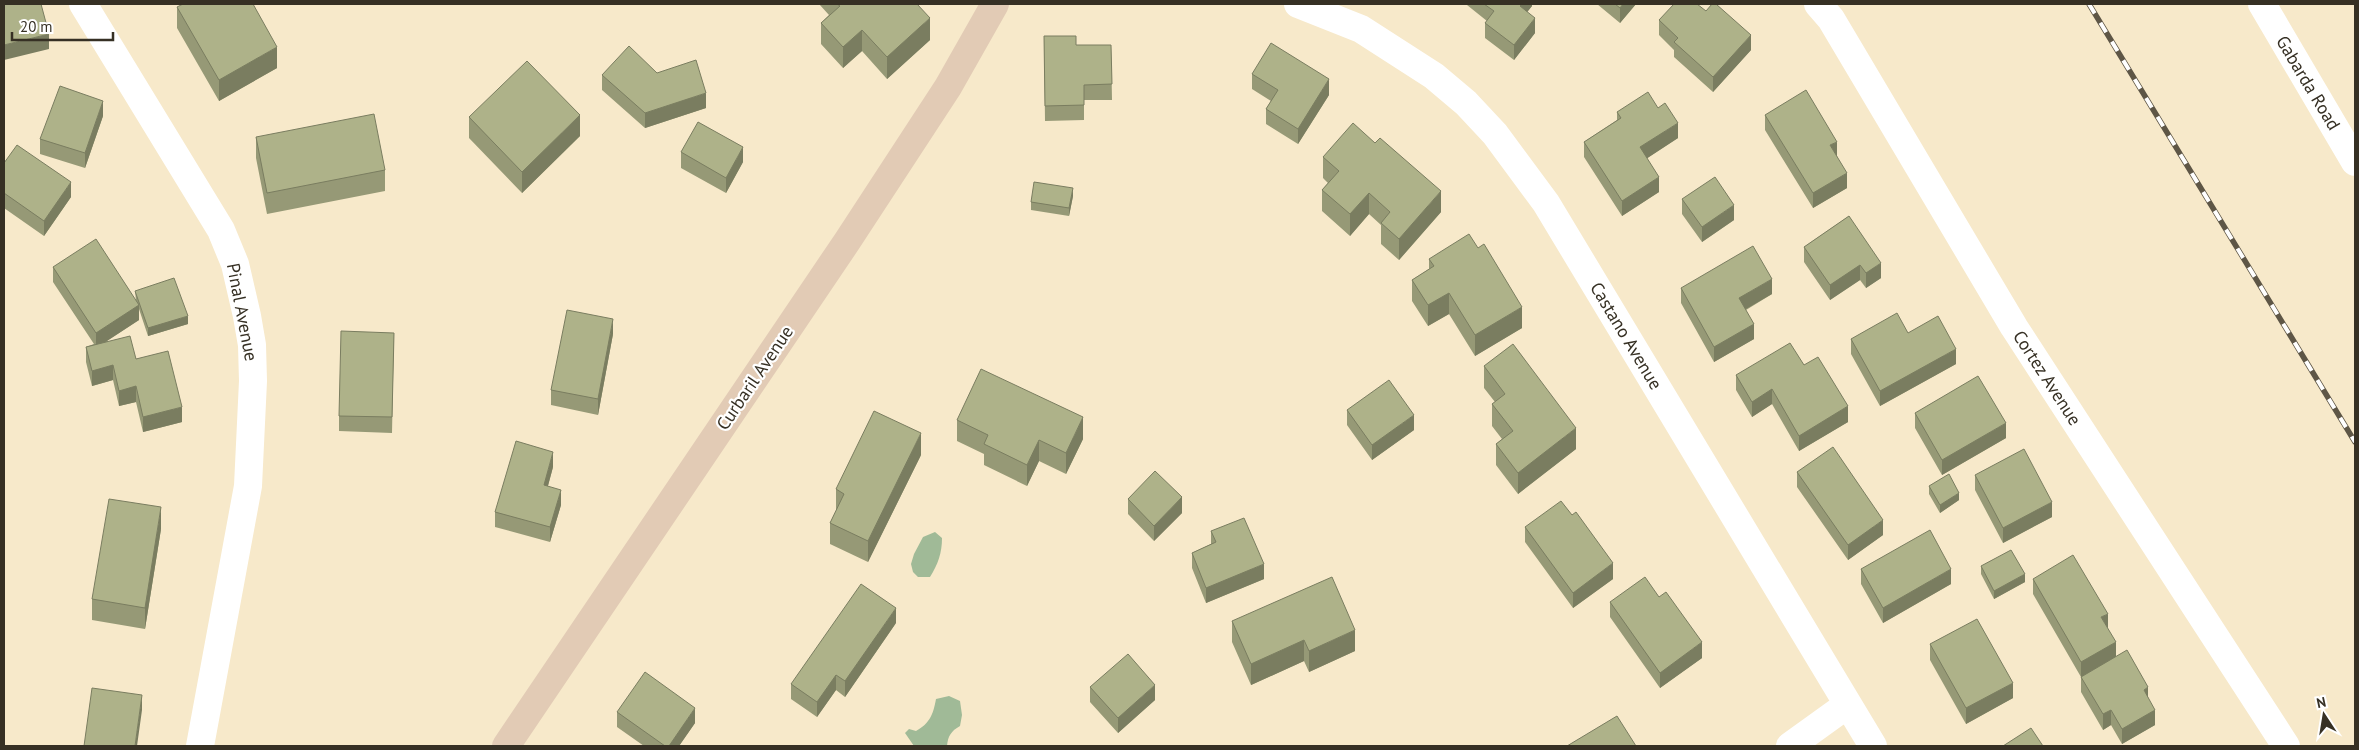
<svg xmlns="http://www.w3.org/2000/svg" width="2359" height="750" font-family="'PT Sans',sans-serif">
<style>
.water{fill:#a0ba97}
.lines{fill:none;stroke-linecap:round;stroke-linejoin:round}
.street{stroke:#fff;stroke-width:28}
.secondary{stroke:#e2cbb5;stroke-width:28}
.rail-casing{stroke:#5e5646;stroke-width:5.5}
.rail{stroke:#fff;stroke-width:4;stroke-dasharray:11;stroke-linecap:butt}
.wall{fill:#969976}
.shaded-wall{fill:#7a7d60}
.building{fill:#aeb289;stroke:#7a7d60}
.labels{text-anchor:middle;stroke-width:4.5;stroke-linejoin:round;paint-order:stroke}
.street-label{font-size:18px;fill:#363024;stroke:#fff}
</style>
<rect width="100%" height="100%" fill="#f7e9ca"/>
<!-- water -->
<path class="water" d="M935 532 942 538C942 553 938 564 930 577H918L913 572 911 564 914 554 923 537Z
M949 696 960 701 962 715 960 726C951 731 948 736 947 746H914L905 733 909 729 916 731C930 723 933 715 936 699Z"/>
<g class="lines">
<!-- street -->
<path class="street" d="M83 4 221 230 235 264 247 316 252 345 253 381 248 486 200 746
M1298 4 1361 29 1434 76 1466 103 1495 134 1546 203 1873 746
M1818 4 1831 19 2014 327 2286 746
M2262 4 2355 162
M1790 746 1847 705"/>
<!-- secondary -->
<path class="secondary" d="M506 746 848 240 948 87 995 4"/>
<!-- rail casing -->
<g class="rail-casing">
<path id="rail" d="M2089 4 2355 442"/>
</g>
<!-- rail -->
<use href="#rail" class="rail"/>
</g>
<!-- wall -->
<path class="wall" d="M819 4H917L930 40 887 79 862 51 843 68 821 44V23L829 15Z
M1467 4H1532V6L1527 12 1535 33 1514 60 1485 38V23L1487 21 1467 5Z
M1597 4H1636L1620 23Z
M177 7 277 68 219 101 177 28Z
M1706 11 1751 50 1713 92 1674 57V50L1659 35V20Z
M1044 36 1076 45H1111L1112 100H1084V120L1045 121Z
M657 73 706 108 645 128 602 90V75Z
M1252 74 1329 95 1298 144 1266 124V109L1271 101 1252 89Z
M1617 112 1678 138 1647 158 1659 192 1622 216 1584 157V142L1617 120Z
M1765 115 1837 156 1847 188 1813 208 1765 130Z
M103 116 85 168 40 154V139Z
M469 117 580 136 522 193 469 138Z
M256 137 385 170V191L267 214 256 158Z
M681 152 743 162 726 193 681 168Z
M1323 157 1441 212 1399 260 1381 244V225L1369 214 1350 236 1322 211V190L1328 183 1323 178Z
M4 163 71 197 44 236 4 208Z
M1073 196 1069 216 1031 210V202Z
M1682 199 1734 220 1702 242 1682 214Z
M1849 216 1881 278 1866 288 1860 280 1830 300 1804 262V247Z
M1429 259 1522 328 1475 356 1449 314 1428 326 1412 301V280L1429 269Z
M53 267 136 300 135 291 188 324 148 336 139 309V320L107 341 136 359 182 422 143 432 136 402 119 406 113 380 92 386 86 362V347L94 344 53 282Z
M1681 288 1772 294 1746 310 1754 339 1714 362 1681 303Z
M394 333 392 433 339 431V416Z
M1908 333 1956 364 1880 406 1851 354V339Z
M613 334 598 415 551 405V390Z
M1804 365 1848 422 1799 451 1772 404 1752 417 1736 390V375Z
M1484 366 1576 449 1518 494 1496 465V444L1502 439 1492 426V404L1495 402 1484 388Z
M1347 410 1414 430 1372 460 1347 425Z
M1915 413 2006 438 1942 475 1915 428Z
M957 420 1083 439 1066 474 1039 461 1027 486 984 465V454L957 441Z
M921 455 868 562 830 544V523L836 511V489Z
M553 467 548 486 561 505 550 542 495 527V512Z
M1797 472 1883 535 1848 560 1797 487Z
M1975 475 2052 517 2003 543 1975 490Z
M1929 486 1959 500 1940 513 1929 494Z
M1128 499 1182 513 1154 541 1128 514Z
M1525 527 1613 579 1573 608 1525 542Z
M161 529 145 629 92 620V599Z
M1211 531 1264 579 1206 603 1192 568V553L1211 544Z
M1981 566 2025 582 1994 599 1981 574Z
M1861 569 1951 584 1883 623 1861 584Z
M2033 579 2108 629 2116 657 2148 697 2155 725 2122 744 2111 725 2103 730 2081 692V677L2033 594Z
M1610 602 1702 658 1660 688 1610 617Z
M1232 621 1355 651 1309 672 1304 661 1251 685 1232 642Z
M896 623 845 697 836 690 817 717 791 699V684Z
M1930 644 2013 698 1966 724 1930 660Z
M1090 687 1155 700 1118 733 1090 702Z
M617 712 695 723 679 746H644L617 727Z"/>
<!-- shaded-wall -->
<path class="shaded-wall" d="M1522 4H1532V6L1520 21V6Z
M1623 4H1636L1620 23V8Z
M930 18V40L887 79V57Z
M1535 18V33L1514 60V45Z
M862 30V51L843 68V47Z
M49 34V49L4 60V45Z
M1751 35V50L1713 92V77Z
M277 47V68L219 101V80Z
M1329 79V95L1298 144V129Z
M706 93V108L645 128V113Z
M103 101V116L85 168V153Z
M580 115V136L522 193V172Z
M1678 123V138L1640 163V147Z
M1837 142V157L1830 145Z
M743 147V162L726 193V178Z
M1847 173V188L1813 208V193Z
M1659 177V192L1622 216V201Z
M71 182V197L44 236V221Z
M1073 188V196L1069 216V208Z
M1441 191V212L1399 260V239Z
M1369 193V214L1350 236V214Z
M1734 205V220L1702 242V227Z
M1881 263V278L1866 288V273Z
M1860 265V280L1830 300V285Z
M1772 279V294L1739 313V298Z
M1449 293V314L1428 326V305Z
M139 305V320L96 348V333Z
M1522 307V328L1475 356V335Z
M188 316V324L148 336V328Z
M613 319V334L598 415V399Z
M1754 324V339L1714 362V347Z
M1956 349V364L1880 406V391Z
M113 365V380L92 386V371Z
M136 386V402L119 406V391Z
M1772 389V404L1752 417V402Z
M1848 406V422L1799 451V436Z
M182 407V422L143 432V417Z
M1414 415V430L1372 460V445Z
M1083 417V439L1066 474V453Z
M2006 423V438L1942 475V460Z
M1576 428V449L1518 494V473Z
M921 433V455L868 562V541Z
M1039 440V461L1027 486V465Z
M553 452V467L544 500V485Z
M561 490V505L550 542V527Z
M1959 493V500L1940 513V505Z
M1182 497V513L1154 541V526Z
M2052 502V517L2003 543V528Z
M161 507V529L145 629V608Z
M1883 520V535L1848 560V545Z
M1613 563V579L1573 608V593Z
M1264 564V579L1206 603V588Z
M1951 569V584L1883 623V608Z
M2025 574V582L1994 599V591Z
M896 608V623L845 697V681Z
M2108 614V629L2101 617Z
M1355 630V651L1309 672V651Z
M1304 640V661L1251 685V664Z
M1702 642V658L1660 688V673Z
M2116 642V657L2081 677V662Z
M836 675V690L817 717V702Z
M2013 683V698L1966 724V708Z
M1155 685V700L1118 733V718Z
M2148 687V702L2144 690Z
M142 695V710L137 746H135Z
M695 708V723L679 746H669Z
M2111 710V725L2103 730V714Z
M2155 710V725L2122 744V729Z"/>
<!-- building -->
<path class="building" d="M4 4H41L49 34 4 45Z
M183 4H253L277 47 219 80 177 7Z
M837 4H917L930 18 887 57 862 30 843 47 821 23 840 6Z
M1484 4H1522L1520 6 1535 18 1514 45 1485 23 1494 11Z
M1615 4H1623L1620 8Z
M1674 4H1697L1706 11 1712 4H1716L1751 35 1713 77 1674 42 1678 38 1659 20Z
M1044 36H1076V45H1111L1112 84 1084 85V105L1045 106Z
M1271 43 1329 79 1298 129 1266 109 1278 90 1252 74Z
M629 46 657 73 696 60 706 93 645 113 602 75Z
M527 61 580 115 522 172 469 117Z
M60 86 103 101 85 153 40 139Z
M1806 90 1837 142 1830 145 1847 173 1813 193 1765 115Z
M1648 92 1658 108 1665 103 1678 123 1640 147 1659 177 1622 201 1584 142 1621 118 1617 112Z
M374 114 385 170 267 193 256 137Z
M698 122 743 147 726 178 681 152Z
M1353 123 1375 143 1380 138 1441 191 1399 239 1381 223 1390 212 1369 193 1350 214 1322 190 1339 171 1323 157Z
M17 145 71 182 44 221 4 193V163Z
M1715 177 1734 205 1702 227 1682 199Z
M1034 182 1073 188 1069 208 1031 202Z
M1849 216 1881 263 1866 273 1860 265 1830 285 1804 247Z
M1469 234 1478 248 1484 244 1522 307 1475 335 1449 293 1428 305 1412 280 1434 266 1429 259Z
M96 239 139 305 96 333 53 267Z
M1753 246 1772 279 1739 298 1754 324 1714 347 1681 288Z
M174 278 188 316 148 328 135 291Z
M567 310 613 319 598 399 551 390Z
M1897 313 1908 333 1938 316 1956 349 1880 391 1851 339Z
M341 331 394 333 392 417 339 416Z
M130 336 136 359 168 351 182 407 143 417 136 386 119 391 113 365 92 371 86 347Z
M1790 343 1804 365 1818 357 1848 406 1799 436 1772 389 1752 402 1736 375Z
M1513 344 1576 428 1518 473 1496 444 1513 431 1492 404 1505 394 1484 366Z
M981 369 1083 417 1066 453 1039 440 1027 465 984 444 988 435 957 420Z
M1978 376 2006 423 1942 460 1915 413Z
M1389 380 1414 415 1372 445 1347 410Z
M874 411 921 433 868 541 830 523 844 494 836 489Z
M516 441 553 452 544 485 561 490 550 527 495 512Z
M1833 447 1883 520 1848 545 1797 472Z
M2024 449 2052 502 2003 528 1975 475Z
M1155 471 1182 497 1154 526 1128 499Z
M1949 474 1959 493 1940 505 1929 486Z
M109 499 161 507 145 608 92 599Z
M1561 501 1572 515 1576 512 1613 563 1573 593 1525 527Z
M1244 518 1264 564 1206 588 1192 553 1216 542 1211 531Z
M1930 530 1951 569 1883 608 1861 569Z
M2011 550 2025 574 1994 591 1981 566Z
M2073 555 2108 614 2101 617 2116 642 2081 662 2033 579Z
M1332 577 1355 630 1309 651 1304 640 1251 664 1232 621Z
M1645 577 1659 597 1666 592 1702 642 1660 673 1610 602Z
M861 584 896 608 845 681 836 675 817 702 791 684Z
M1977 619 2013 683 1966 708 1930 644Z
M2127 650 2148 687 2144 690 2155 710 2122 729 2111 710 2103 714 2081 677Z
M1128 654 1155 685 1118 718 1090 687Z
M645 672 695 708 669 746H665L617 712Z
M92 688 142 695 135 746H84Z
M1617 716 1636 746H1567Z
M2031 728 2043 746H2003Z"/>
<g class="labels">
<!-- street labels -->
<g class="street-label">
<text transform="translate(2308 83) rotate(59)" y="6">Gabarda Road</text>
<text transform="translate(242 312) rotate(79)" y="6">Pinal Avenue</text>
<text transform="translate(1626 336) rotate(59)" y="6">Castano Avenue</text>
<text transform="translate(755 378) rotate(-56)" y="6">Curbaril Avenue</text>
<text transform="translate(2047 378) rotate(57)" y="6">Cortez Avenue</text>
</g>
</g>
<!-- border -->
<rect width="2359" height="750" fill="none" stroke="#363024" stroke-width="10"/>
<!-- north arrow -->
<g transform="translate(2324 715) rotate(348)" stroke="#ffffff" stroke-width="4" paint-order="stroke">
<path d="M0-4L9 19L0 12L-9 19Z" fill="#363024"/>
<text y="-8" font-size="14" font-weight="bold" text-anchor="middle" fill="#363024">N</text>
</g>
<!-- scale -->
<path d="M12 32v8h101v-8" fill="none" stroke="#363024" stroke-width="2.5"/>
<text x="20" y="32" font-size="15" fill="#363024" stroke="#ffffff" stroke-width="4" paint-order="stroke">20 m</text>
</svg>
